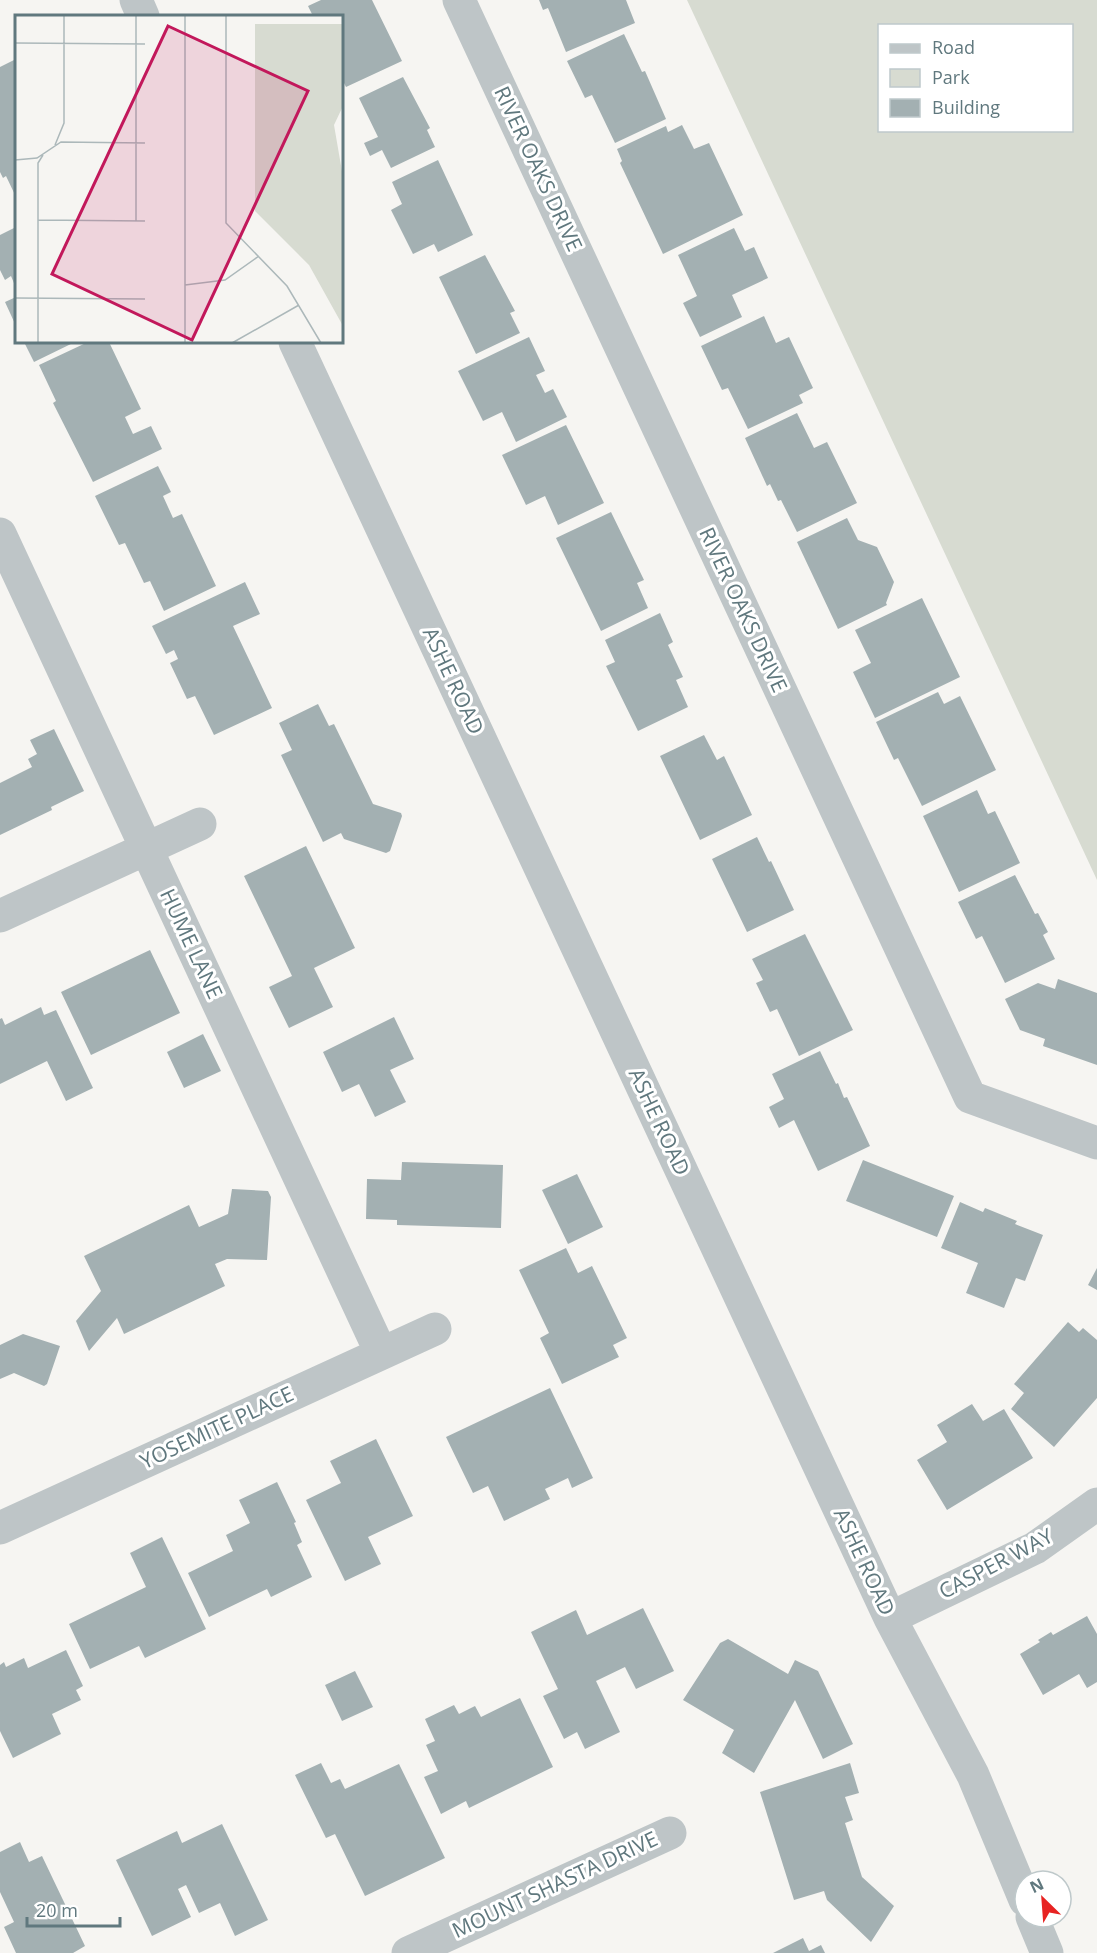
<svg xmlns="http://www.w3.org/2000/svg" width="1097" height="1953" font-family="'Open Sans',sans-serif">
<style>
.green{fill:#d7dbd1;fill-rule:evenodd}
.building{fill:#a3b0b2}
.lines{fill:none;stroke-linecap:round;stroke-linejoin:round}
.minor{stroke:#bec5c7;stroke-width:33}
.labels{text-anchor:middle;stroke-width:6;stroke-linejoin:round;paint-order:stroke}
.street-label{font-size:21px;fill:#60787e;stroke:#fff}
.inset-road{fill:none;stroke:#acb8ba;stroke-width:1.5}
.view{fill:#c2185b;fill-opacity:0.15;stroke:#c2185b;stroke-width:3}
.inset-edge{fill:none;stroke:#60787e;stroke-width:3}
</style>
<rect width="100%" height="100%" fill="#f6f5f2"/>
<!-- green -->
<path class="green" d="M687 0H1097V880ZM880 26H1072V130H880Z"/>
<!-- building -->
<path class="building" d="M321 0H372L402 61 346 87 342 79V16H313L308 6Z
M539 0H626L635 23 566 52 548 8 543 10Z
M624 34 642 72 645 71 666 119 615 143 592 95 585 98 567 61Z
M16 59V197L6 176 3 178 0 172V67Z
M403 77 430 128 427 130 435 147 391 168 382 150 370 156 364 143 378 137 359 98Z
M682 125 694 149 709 143 743 215 663 254 620 163 622 161 617 149 666 126 668 132Z
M438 160 473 235 438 252 434 244 413 254 391 210 402 204 392 182Z
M16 227V288L11 276 5 280 0 270V235Z
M734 228 745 251 754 247 768 278 732 295 742 317 700 337 683 303 697 296 678 255Z
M485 255 515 311 510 313 520 333 476 354 439 277Z
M16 297V326L5 302Z
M764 316 776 343 789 337 813 388 799 395 803 403 748 429 728 388 722 390 701 346Z
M529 337 545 371 536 375 545 393 553 389 567 417 516 442 502 412 483 421 458 371Z
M24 342H75L34 362Z
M88 342H109L141 409 125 417 133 434 151 426 162 449 93 482 53 403 56 401 39 365Z
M797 413 814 448 827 442 857 503 797 532 781 500 778 501 770 484 767 486 745 438Z
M566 425 604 503 558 525 545 496 526 505 502 455Z
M158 466 171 492 163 496 173 518 182 514 216 586 164 611 150 581 144 583 125 543 119 545 95 496Z
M611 512 644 580 637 583 648 608 601 631 556 538Z
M847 518 858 540 877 547 894 582 886 603 887 605 838 629 797 542Z
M245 582 260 614 233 626 272 708 214 735 195 696 187 699 170 663 178 659 174 650 166 654 152 626Z
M922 598 960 677 875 718 853 672 871 663 855 630Z
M660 613 673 642 668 645 683 677 676 680 688 707 638 731 606 666 615 662 605 640Z
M938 692 944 704 960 696 996 770 922 806 898 758 894 760 876 722Z
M318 704 329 726 334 724 373 804 401 813 402 816 390 851 386 853 344 839 341 833 323 842 281 755 292 750 279 723Z
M54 729 84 791 51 807 52 810 0 835V783L32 767 28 759 37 754 30 740Z
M704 735 717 760 724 756 752 815 700 840 660 756Z
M977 790 988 814 995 811 1020 863 959 892 923 816Z
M757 837 769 862 771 861 794 910 747 932 712 859Z
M306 846 355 948 314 968 333 1007 289 1028 269 987 292 976 244 876Z
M1015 875 1035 914 1038 913 1048 932 1043 935 1055 959 1005 983 982 936 976 939 958 902Z
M805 934 853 1030 799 1056 777 1009 770 1012 756 983 763 980 752 959Z
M150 950 180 1013 91 1055 61 992Z
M1058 979 1097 993V1065L1043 1046 1045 1039 1020 1030 1005 999 1038 983 1055 989Z
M41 1007 44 1015 56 1010 93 1088 66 1101 47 1061 0 1084V1019L2 1018 5 1025Z
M394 1017 414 1059 390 1070 406 1102 375 1117 359 1084 342 1092 323 1052Z
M203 1034 221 1071 184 1088 167 1052Z
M820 1051 836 1084 838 1083 844 1098 847 1097 870 1146 818 1171 794 1120 779 1128 769 1107 784 1099 772 1074Z
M863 1160 954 1196 937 1237 846 1201Z
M402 1162 503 1165 501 1228 397 1225V1220L366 1219 367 1179 401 1180Z
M577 1174 603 1227 568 1244 542 1190Z
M232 1189 268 1191 271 1197 267 1260 227 1259 215 1264 225 1286 124 1334 117 1318 89 1351 76 1321 101 1291 84 1256 189 1205 199 1227 228 1214Z
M960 1202 983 1212 985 1208 1017 1221 1015 1224 1043 1235 1025 1281 1016 1278 1004 1308 966 1293 978 1263 941 1248Z
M566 1248 578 1273 592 1266 627 1338 613 1345 619 1357 562 1384 540 1338 549 1333 519 1270Z
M1097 1268V1290L1088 1285Z
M1068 1322 1079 1332 1083 1328 1097 1340V1398L1054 1447 1011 1409 1024 1393 1014 1384Z
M23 1334 60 1346 47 1384 44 1386 14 1373 0 1379V1345Z
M550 1388 593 1478 572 1488 568 1478 545 1489 550 1499 504 1521 488 1486 473 1493 446 1437Z
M972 1404 983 1421 1004 1409 1033 1458 947 1510 917 1460 947 1442 937 1425Z
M376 1439 413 1516 368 1537 381 1564 345 1581 306 1500 341 1483 330 1461Z
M277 1482 296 1522 294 1523 302 1542 297 1545 312 1577 271 1597 267 1589 209 1617 188 1573 233 1551 226 1535 250 1523 239 1500Z
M162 1537 206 1629 145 1658 139 1646 90 1669 69 1624 146 1587 130 1553Z
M643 1608 674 1671 636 1689 625 1667 596 1681 620 1732 585 1749 577 1732 564 1739 543 1696 558 1689 531 1632 576 1610 587 1635Z
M1087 1616 1097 1634V1682L1087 1688 1079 1674 1043 1695 1020 1654 1040 1642 1038 1640 1051 1632 1053 1635Z
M728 1639 788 1674 795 1660 818 1671 853 1744 823 1759 795 1700 754 1773 722 1753 734 1730 683 1700 720 1643Z
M66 1650 83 1686 76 1690 81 1700 52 1714 61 1734 13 1758 0 1731V1665L4 1662 6 1667 24 1658 28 1668Z
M355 1671 373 1707 342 1721 325 1685Z
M520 1698 553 1767 469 1808 466 1801 441 1814 424 1777 438 1771 426 1745 435 1741 425 1719 454 1705 459 1714 475 1706 481 1717Z
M321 1763 331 1783 340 1779 345 1789 399 1764 445 1858 365 1896 335 1834 326 1838 295 1775Z
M850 1763 859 1793 845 1797 853 1820 845 1823 862 1877 894 1906 871 1942 827 1900 824 1891 794 1900 760 1792Z
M222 1824 268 1920 235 1936 220 1903 199 1913 186 1885 178 1889 191 1917 152 1936 116 1860 177 1831 182 1843Z
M20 1842 29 1862 42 1856 85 1946 73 1953H16L4 1927 14 1922 0 1892V1852Z
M803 1938 809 1951 821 1945 825 1953H773Z"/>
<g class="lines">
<!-- minor -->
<path class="minor" d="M136 0 143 16
M459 0 970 1097 1097 1143
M295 342 890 1618 973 1775 1025 1900
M0 534 381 1353
M0 916 200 824
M0 1528 435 1329
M890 1618 1035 1548 1097 1504
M1032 1917 1047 1953
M408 1953 670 1833"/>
</g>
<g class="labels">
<!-- street labels -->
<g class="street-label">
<text transform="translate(538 169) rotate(65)" y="7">RIVER OAKS DRIVE</text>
<text transform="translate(743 610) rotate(65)" y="7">RIVER OAKS DRIVE</text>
<text transform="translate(453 681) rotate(65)" y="7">ASHE ROAD</text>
<text transform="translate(191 944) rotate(65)" y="7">HUME LANE</text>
<text transform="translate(659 1122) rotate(65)" y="7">ASHE ROAD</text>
<text transform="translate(217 1428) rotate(-25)" y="7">YOSEMITE PLACE</text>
<text transform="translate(864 1562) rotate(65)" y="7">ASHE ROAD</text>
<text transform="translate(996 1564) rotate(-28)" y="7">CASPER WAY</text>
<text transform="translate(555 1885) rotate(-25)" y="7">MOUNT SHASTA DRIVE</text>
</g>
</g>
<!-- overview -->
<g transform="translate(15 15)">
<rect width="328" height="328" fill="#f6f5f2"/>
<path d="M240 9H328V91L319 110 329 168 328 311 294 250 240 196Z" fill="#d7dbd1"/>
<path class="inset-road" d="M211 1V208L272 271 306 328M0 28 130 29M40 130 49 108V1M0 145 22 143 46 127 130 128M23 205 130 206M121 206V1M170 270 210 265 244 241M0 283 130 284M23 328V148L28 140M170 328V1M217 328 284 290"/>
<path class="view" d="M153 11 293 76 177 325 37 259Z"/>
<rect width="328" height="328" class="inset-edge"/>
</g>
<!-- legend -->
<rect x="878" y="24" width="195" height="108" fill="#ffffff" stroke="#bfc9cb" stroke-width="1.5"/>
<rect x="890" y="44" width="30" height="9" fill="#bec5c7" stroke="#bfc9cb" stroke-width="1.5"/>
<text x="932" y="54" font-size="18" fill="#60787e">Road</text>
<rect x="890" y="69" width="30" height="18" fill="#d7dbd1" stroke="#bfc9cb" stroke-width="1.5"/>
<text x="932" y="84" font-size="18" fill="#60787e">Park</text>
<rect x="890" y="99" width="30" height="18" fill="#a3b0b2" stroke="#bfc9cb" stroke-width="1.5"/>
<text x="932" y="114" font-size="18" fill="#60787e">Building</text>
<!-- north arrow -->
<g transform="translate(1043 1899) rotate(335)"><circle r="28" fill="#ffffff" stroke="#bfc9cb" stroke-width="1.5"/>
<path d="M0-4.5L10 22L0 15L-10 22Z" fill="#e72322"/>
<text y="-9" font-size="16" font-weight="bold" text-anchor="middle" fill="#60787e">N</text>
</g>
<!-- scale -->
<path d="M27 1917v9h93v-9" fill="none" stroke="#60787e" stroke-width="3"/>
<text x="36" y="1917" font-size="18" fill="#60787e" stroke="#ffffff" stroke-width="4.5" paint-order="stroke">20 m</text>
</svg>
